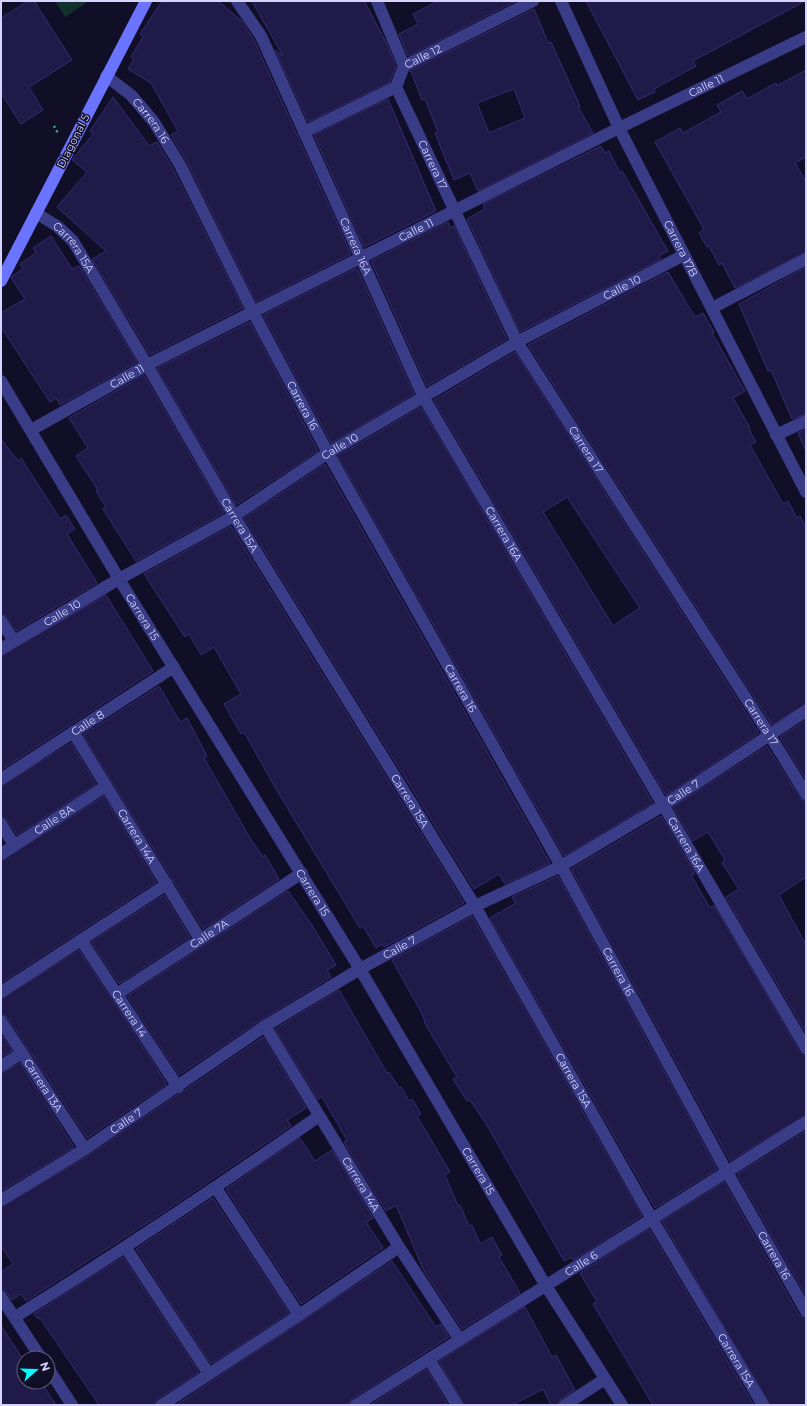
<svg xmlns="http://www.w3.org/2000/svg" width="807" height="1406" font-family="Montserrat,sans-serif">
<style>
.green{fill:#12312d}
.building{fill:#201a48;stroke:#342c74;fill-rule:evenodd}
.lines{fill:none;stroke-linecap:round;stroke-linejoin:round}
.path{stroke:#2dbba6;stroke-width:2.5;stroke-dasharray:2 3;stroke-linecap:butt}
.lane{stroke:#393c87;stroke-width:12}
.street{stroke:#393c87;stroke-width:12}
.secondary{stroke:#6b74ff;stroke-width:12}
.labels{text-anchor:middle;stroke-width:3;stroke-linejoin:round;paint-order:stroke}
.street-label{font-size:11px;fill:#d6d4ff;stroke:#110f27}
</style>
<rect width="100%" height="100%" fill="#110f27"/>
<!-- green -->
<path class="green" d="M55 1H89L65 17Z"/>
<!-- building -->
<path class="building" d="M28 1H34L72 60 29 87 43 110 21 124 1 93V18Z
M162 1H218L242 21 254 40 351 254 256 302 187 162 171 135 178 131 151 83 128 69 134 59 131 57 143 37 140 34Z
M252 1H364L386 42 396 66 390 82 308 122 275 50 283 56Z
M438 1H516L408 56 399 34 418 24 413 14Z
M586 1H805L693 61 696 66 654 89 655 92 638 100Z
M534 9 548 43 551 42 580 106 578 107 593 133 478 191 470 173 454 180 435 133 438 132 425 99 422 100 411 71 410 72V71ZM514 89 525 118 489 133 477 103Z
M806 70V157L795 163 806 182V252L735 288 722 263 719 265 709 246 707 247 699 233 704 229 655 142 680 128 683 133 721 112 717 105 742 91 747 99 776 83 777 86Z
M113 97 149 146 157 142 173 169 243 308 150 355 92 259 106 251 57 207 87 172 72 160 93 134 90 131Z
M388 99 436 211 364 247 314 135Z
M601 146 605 153 609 151 620 173 622 171 668 251 659 256 661 259 520 332 467 219 485 209 483 204Z
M448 222 450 228 454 226 507 339 427 386 371 261Z
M51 236 72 269 79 266 137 362 60 405 56 398 50 402 1 327V313L25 299 11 278 12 276 23 269 20 264 36 253 33 248Z
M806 267V414L792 419 771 370 768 371 759 350 739 304Z
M357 268 414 394 331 443 263 315Z
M668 272 695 317 703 313 714 332 712 333 745 391 733 398 750 428 749 429 756 442 750 445 783 504 788 501 797 518 800 516 806 528V704L772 725 528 345Z
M250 322 318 451 236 505 157 368Z
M515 352 759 733 666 795 434 400ZM567 497 640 608 613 626 543 512Z
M144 375 224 513 136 561 103 509 106 507 96 491 98 490 76 456 88 448 69 418Z
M421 407 653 803 564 856 338 456Z
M806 429V451L798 433Z
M1 439 18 461 21 458 60 519 66 515 75 529 67 534 97 583 16 631 7 617 1 614Z
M325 464 550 863 505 884 499 874 474 889 244 518Z
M231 526 464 903 384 947 382 944 376 948 363 926 360 928 276 789 244 732 241 734 224 704 241 694 214 647 201 655 189 634 185 637 144 574Z
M106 595 153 671 1 770V656Z
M159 686 180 722 187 718 207 756 204 758 250 838 263 857 265 855 279 879 203 929 83 735Z
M806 720V780L780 737Z
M71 743 96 784 17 835 7 820 1 817V786Z
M767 746 800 798 806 801V877L779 895 806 945V1033L726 897 739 889 722 863 725 860 708 832 693 841 673 807Z
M104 796 156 882 1 983V861Z
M661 816 695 874 691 875 710 908 714 905 800 1052 806 1055V1115L730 1161 571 869Z
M558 876 717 1169 655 1208 490 918 516 903 512 897Z
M288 891 312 925 336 965 327 970 331 977 261 1020 179 1075 127 996Z
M164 895 190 937 119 984 91 942Z
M472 916 642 1216 573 1260 571 1257 564 1261 488 1127 470 1100 467 1101 453 1079 457 1077 424 1022 425 1021 419 1008 392 960Z
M79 950 167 1084 87 1138 7 1017 1 1014V999Z
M339 990 387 1073 389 1072 399 1088 401 1087 409 1101 412 1099 421 1114 417 1116 450 1172 445 1175 458 1206 460 1205 469 1226 472 1225 480 1244 492 1237 502 1255 499 1257 520 1293 462 1329 424 1271 396 1205 386 1211 344 1142 347 1140 322 1097 318 1099 275 1029Z
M1 1035 12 1051 1 1057Z
M263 1037 306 1108 287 1120 291 1126 164 1212 26 1301 21 1294 12 1300 7 1293 1 1290V1272L13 1264 1 1246V1207L89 1155Z
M20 1063 74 1147 1 1191V1073Z
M806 1131V1296L737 1174Z
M300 1138 315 1161 332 1150 373 1218 366 1222 383 1248 301 1304 226 1189Z
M724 1182 799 1315 806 1318V1405H770L662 1221Z
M213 1198 289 1313 211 1364 136 1249Z
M649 1229 754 1405H653L636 1376 593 1304 597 1302 580 1273Z
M123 1257 199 1372 158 1399 155 1405H99L40 1318 38 1319 34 1314Z
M392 1261 436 1327 441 1324 449 1337 352 1399 349 1405H176Z
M525 1307 552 1357 556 1355 575 1390 561 1399 558 1405H551L543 1389 512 1405H464L439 1361Z
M1 1326 24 1361V1382H41L56 1405H1Z
M427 1369 448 1405H370Z"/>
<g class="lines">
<!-- path -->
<path class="path" d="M54 126 58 133"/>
<!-- lane -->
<g class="lane">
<path id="s1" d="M237 1 261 36 424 398 806 1048"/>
<path d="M377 1 404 66"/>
<path id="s2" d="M106 76 131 95 154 122 180 165 253 312 328 453 561 866 727 1172 806 1311"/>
<path id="s3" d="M304 132 396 87 404 66 533 1"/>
<path id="s4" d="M36 213 57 226 73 241 147 365 234 516 475 906 652 1219 763 1405"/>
</g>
<!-- street -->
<g class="street">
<path id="s5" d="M561 1 619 128 806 492"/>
<path id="s6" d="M396 87 517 342 769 734 806 794"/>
<path d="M712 308 806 259"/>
<path id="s7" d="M1 381 119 579 360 969 546 1286 622 1405"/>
<path id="s8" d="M31 430 147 365 619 128 806 37"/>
<path d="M776 435 806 421"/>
<path d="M1 621 14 641"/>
<path id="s9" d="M1 649 119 579 234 516 328 453 517 342 684 255"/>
<path id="s10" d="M73 732 200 939"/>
<path id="s11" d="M1 779 174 667"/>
<path d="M1 824 14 845"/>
<path id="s12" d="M1 854 106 786"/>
<path id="s13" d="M81 940 178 1087"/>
<path d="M1 992 167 884"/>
<path id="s14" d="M117 994 302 873"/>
<path id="s15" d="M1 1021 85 1149"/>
<path id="s16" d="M265 1026 399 1247 460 1340"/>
<path d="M1 1066 22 1053"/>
<path d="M216 1188 299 1315"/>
<path id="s17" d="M1 1200 85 1149 265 1026 360 969 475 906 561 866 662 806 806 711"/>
<path d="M126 1248 209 1374"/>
<path d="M1 1297 41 1358"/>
<path d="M15 1317C118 1253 219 1186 319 1116"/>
<path d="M429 1359 457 1405"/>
<path d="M48 1368 72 1405"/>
<path d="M162 1405 299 1315 399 1247"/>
<path id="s18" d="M356 1405 806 1122"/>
<path d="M565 1405 605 1379"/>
</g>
<!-- secondary -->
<path class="secondary" d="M1 281 146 1"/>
</g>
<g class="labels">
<!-- street labels -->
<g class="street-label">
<text dy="4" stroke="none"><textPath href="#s3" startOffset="146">Calle 12</textPath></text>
<text dy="4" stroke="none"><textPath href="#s8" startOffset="758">Calle 11</textPath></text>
<text dy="4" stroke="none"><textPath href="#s2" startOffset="64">Carrera 16</textPath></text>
<text transform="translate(73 141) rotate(-63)" y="4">Diagonal 5</text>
<text dy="4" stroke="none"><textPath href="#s6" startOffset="86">Carrera 17</textPath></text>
<text dy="4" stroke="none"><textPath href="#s8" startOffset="434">Calle 11</textPath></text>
<text dy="4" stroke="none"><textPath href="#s1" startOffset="273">Carrera 16A</textPath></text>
<text dy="4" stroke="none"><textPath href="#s5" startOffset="275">Carrera 17B</textPath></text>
<text dy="4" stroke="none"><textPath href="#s4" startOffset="52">Carrera 15A</textPath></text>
<text dy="4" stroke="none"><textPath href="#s9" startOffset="719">Calle 10</textPath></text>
<text dy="4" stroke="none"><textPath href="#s8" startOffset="110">Calle 11</textPath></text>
<text dy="4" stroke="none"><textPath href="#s2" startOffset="387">Carrera 16</textPath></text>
<text dy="4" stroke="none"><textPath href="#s9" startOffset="395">Calle 10</textPath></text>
<text dy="4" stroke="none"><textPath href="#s6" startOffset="410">Carrera 17</textPath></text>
<text dy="4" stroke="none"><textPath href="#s4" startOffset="376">Carrera 15A</textPath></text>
<text dy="4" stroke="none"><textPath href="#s1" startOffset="597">Carrera 16A</textPath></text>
<text dy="4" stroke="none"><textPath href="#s9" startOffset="71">Calle 10</textPath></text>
<text dy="4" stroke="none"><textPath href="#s7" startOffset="275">Carrera 15</textPath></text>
<text dy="4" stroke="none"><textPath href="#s2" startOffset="711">Carrera 16</textPath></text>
<text dy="4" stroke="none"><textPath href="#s6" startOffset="734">Carrera 17</textPath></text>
<text dy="4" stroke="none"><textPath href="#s11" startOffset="103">Calle 8</textPath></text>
<text dy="4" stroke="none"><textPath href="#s17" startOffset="796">Calle 7</textPath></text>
<text dy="4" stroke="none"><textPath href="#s4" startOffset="700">Carrera 15A</textPath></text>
<text dy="4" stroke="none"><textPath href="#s12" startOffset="63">Calle 8A</textPath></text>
<text dy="4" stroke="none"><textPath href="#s10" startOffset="122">Carrera 14A</textPath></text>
<text dy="4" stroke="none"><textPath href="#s1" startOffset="957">Carrera 16A</textPath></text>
<text dy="4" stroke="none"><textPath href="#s7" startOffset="599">Carrera 15</textPath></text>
<text dy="4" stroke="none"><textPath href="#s14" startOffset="110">Calle 7A</textPath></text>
<text dy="4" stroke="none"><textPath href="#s17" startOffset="472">Calle 7</textPath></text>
<text dy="4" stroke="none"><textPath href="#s2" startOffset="1035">Carrera 16</textPath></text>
<text dy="4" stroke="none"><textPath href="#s13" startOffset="88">Carrera 14</textPath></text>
<text dy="4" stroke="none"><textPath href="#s4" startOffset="1024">Carrera 15A</textPath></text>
<text dy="4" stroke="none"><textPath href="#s15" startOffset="77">Carrera 13A</textPath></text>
<text dy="4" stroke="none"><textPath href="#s17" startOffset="148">Calle 7</textPath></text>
<text dy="4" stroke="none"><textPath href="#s7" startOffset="923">Carrera 15</textPath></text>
<text dy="4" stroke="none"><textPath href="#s16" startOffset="185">Carrera 14A</textPath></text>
<text dy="4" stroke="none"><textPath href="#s2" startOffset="1359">Carrera 16</textPath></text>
<text dy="4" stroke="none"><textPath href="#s18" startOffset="266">Calle 6</textPath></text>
<text dy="4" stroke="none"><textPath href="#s4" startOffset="1348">Carrera 15A</textPath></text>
</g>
</g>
<!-- border -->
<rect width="807" height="1406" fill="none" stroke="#d6d4ff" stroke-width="4"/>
<!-- north arrow -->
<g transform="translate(36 1370) rotate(70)"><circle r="19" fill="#110f27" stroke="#605e7d"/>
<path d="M0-3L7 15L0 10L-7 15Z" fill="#00fbff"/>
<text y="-6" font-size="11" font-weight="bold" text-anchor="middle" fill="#d6d4ff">N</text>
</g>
</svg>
